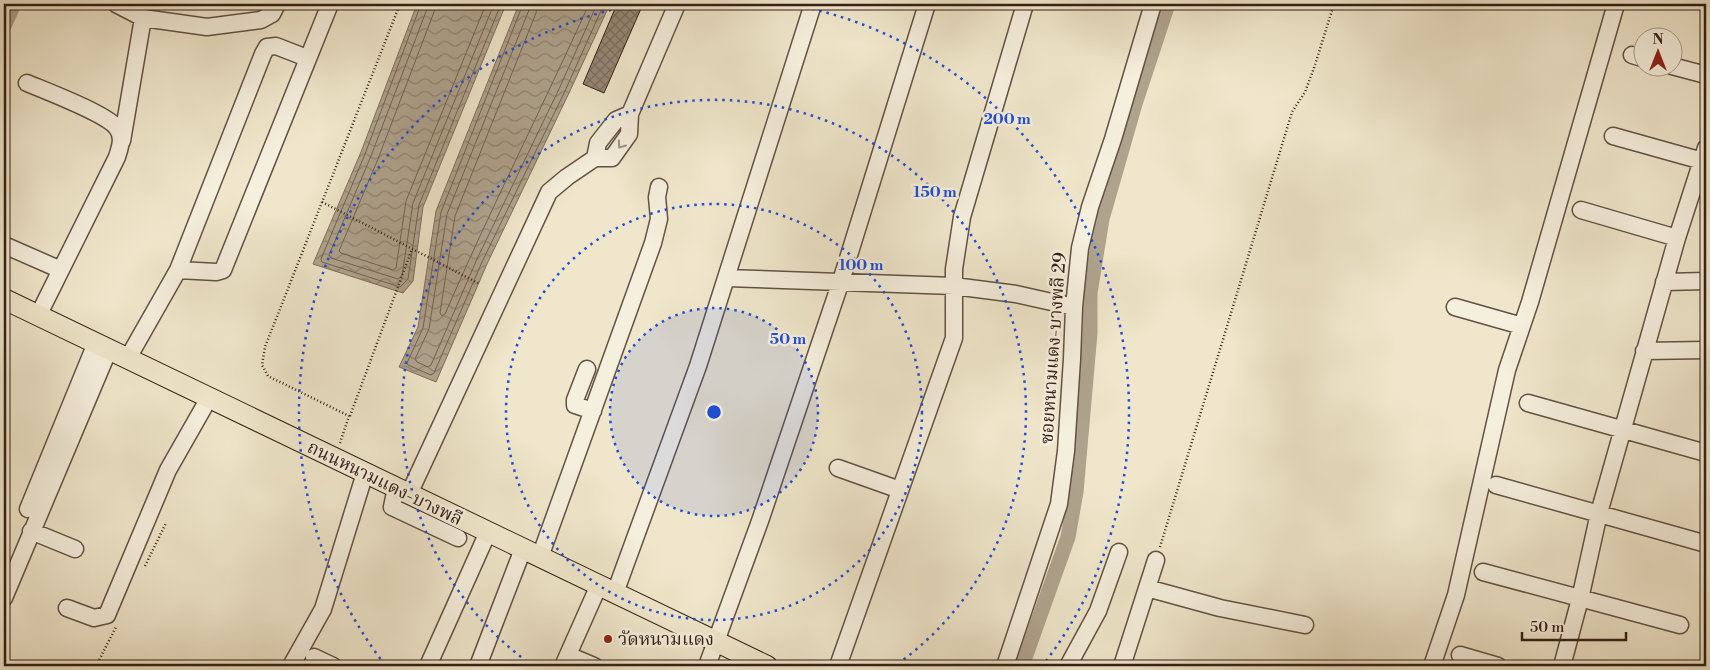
<svg xmlns="http://www.w3.org/2000/svg" width="1710" height="670" font-family="'Libre Bodoni','Noto Serif Thai',serif">
<style>
.water{fill:url(#water-waves);stroke:#7e6f5e}
.lines{fill:none;stroke-linecap:round;stroke-linejoin:round}
.shore{stroke:#726252;stroke-width:1}
.canal{stroke:#afa38e;stroke-width:15}
.building{fill:url(#building-cross-hatch);stroke:#342017}
.minor-casing{stroke:#635244;stroke-width:19}
.major-casing{stroke:#342017;stroke-width:22}
.path{stroke:#342017;stroke-width:2.5;stroke-dasharray:1 2.5;stroke-linecap:butt}
.minor{stroke:#f5efdd;stroke-width:16}
.major{stroke:#efe6cb;stroke-width:20}
.oneway{stroke:#9e9284}
.ring{fill:none;stroke:#1d4ed8;stroke-width:2.5;stroke-dasharray:2.5 5}
.poi-dot{fill:#8f2418;stroke:#f5efdd;stroke-width:2}
.labels{text-anchor:middle;stroke-width:5;stroke-linejoin:round;paint-order:stroke}
.street-label{font-size:18px;fill:#342017;stroke:#f5efdd}
.poi-label{font-size:18px;fill:#342017;stroke:#f5efdd;text-anchor:start}
.centre{fill:#1d4ed8;stroke:#f5efdd;stroke-width:2.5}
.ring-label{font-size:15px;text-anchor:middle;font-weight:bold;fill:#1d4ed8;stroke:#f5efdd;stroke-width:5;stroke-linejoin:round;paint-order:stroke}
</style>
<defs>
<pattern id="water-waves" width="16" height="10" patternUnits="userSpaceOnUse" patternTransform="scale(1.25)"><rect width="16" height="10" fill="#afa38e"/><path d="M0 5q4-4 8 0t8 0" fill="none" stroke="#8f8473"/></pattern>
<pattern id="building-cross-hatch" width="8" height="8" patternUnits="userSpaceOnUse" patternTransform="scale(1.25)"><rect width="8" height="8" fill="#958775"/><path d="M0 0l8 8M0 8l8-8" fill="none" stroke="#7a6e5f"/></pattern>
</defs>
<rect width="100%" height="100%" fill="#efe6cb"/>
<filter id="stains"><feTurbulence type="fractalNoise" baseFrequency=".004" numOctaves="4"/><feColorMatrix values="0 0 0 0 .2 0 0 0 0 .09 0 0 0 0 .02 0 0 0 .5 -.17"/></filter>
<radialGradient id="worn" r=".72"><stop offset=".6" stop-color="#630" stop-opacity="0"/><stop offset="1" stop-color="#630" stop-opacity=".3"/></radialGradient>
<!-- water -->
<path class="water" d="M417 4H506L423 207 413 281 403 293 313 264 361 152Z
M519 4H610L569 93 487 264 436 382 399 367 418 327 436 211Z"/>
<g class="lines">
<!-- shore -->
<path class="shore" d="M421 4 365 154 321 259 322 262 400 287 408 279 419 205 501 4
M428 4 427 9 371 156 329 255 331 258 398 279 402 276 413 203 494 4
M435 4 434 12 378 159 339 251 341 253 393 270 396 268 406 201 486 4
M523 4 441 212 423 328 407 363 408 365 431 375 434 373 482 262 565 91 604 4
M530 4 529 10 447 214 429 329 415 359 417 362 428 367 431 365 477 259 559 89 597 4
M537 4 536 13 455 216 440 313 442 316 445 314C490 210 542 108 589 4"/>
<!-- canal -->
<path class="canal" d="M4 26 14 4
M1022 666 1068 537 1076 492 1090 333V293L1102 219 1135 104 1168 4"/>
</g>
<!-- building -->
<path class="building" d="M617 4H643L604 93 583 84Z"/>
<g class="lines">
<!-- minor casing -->
<g class="minor-casing">
<path id="minor" d="M116 4 143 18 207 27 261 20 272 14 277 4
M1632 55 1642 58
M1672 66 1706 75
M27 83C46 91 107 114 117 128 124 137 120 147 117 157L38 316
M1613 136 1706 162
M122 141 143 18
M595 158 598 143 616 120 630 114
M1581 210 1677 238
M4 245 61 270
M178 270 263 54 267 47 276 46 307 58
M727 278 954 286 1016 294 1074 307
M1664 282 1706 281
M1455 307 1522 326
M1644 351 1706 350
M128 358 178 270 216 272 223 270 330 4
M587 369 575 400V405L593 411
M1528 403 1706 453
M838 468 900 490
M1496 485 1703 543
M396 488 392 507 458 538
M409 494 549 192 567 177 595 158H612L629 134 630 114 677 4
M28 509 96 343
M31 531 75 549
M540 557 653 243 659 219 657 197 659 187
M1483 572 1680 625
M1147 588 1220 608 1305 625
M615 593 698 366 813 4
M4 598 109 349
M67 608 94 618 107 615 168 470 209 398
M568 655 594 666
M1460 655 1498 666
M314 657 333 666
M291 666 323 609 365 473
M428 666 488 532
M478 666 523 549
M563 666 599 585
M707 666 760 521 841 281 927 4
M838 666 954 338V269L962 217 1025 4
M1005 666 1059 504 1066 451 1072 359 1074 307 1080 248 1090 207 1113 139 1153 4
M1068 666 1098 611 1119 552
M1122 666 1156 560
M1432 666 1456 595 1507 370 1530 302 1616 4
M1562 666 1580 599 1599 513 1677 238 1706 148"/>
</g>
<!-- major casing -->
<g class="major-casing">
<path id="major" d="M4 299 767 666"/>
</g>
<!-- path -->
<path class="path" d="M322 202 478 283
M350 416 412 249
M340 443 349 416 268 376 262 365 265 347 400 4
M1160 547 1292 112 1305 92 1314 68 1334 4
M145 566 166 523
M96 666 116 627"/>
<!-- minor -->
<use href="#minor" class="minor"/>
<!-- major -->
<use href="#major" class="major"/>
</g>
<!-- one-way arrows -->
<defs><path id="oneway-chevron" d="M-2-3.5L2.5 0L-2 3.5" fill="none" stroke-width="1.6" stroke-linecap="round" stroke-linejoin="round" transform="scale(1.25)"/></defs>
<use class="oneway" href="#oneway-chevron" transform="translate(621 145) rotate(126)"/>
<!-- distance rings -->
<circle cx="714" cy="412" r="104" fill="#1d4ed8" fill-opacity=".12"/>
<g class="ring">
<circle cx="714" cy="412" r="104"/>
<circle cx="714" cy="412" r="208"/>
<path d="M533 666A312 312 0 1 1 895 666"/>
<path d="M385 665A415 415 0 0 1 638 4M790 4A415 415 0 0 1 1043 665"/>
</g>
<!-- markers -->
<circle class="poi-dot" cx="608" cy="639" r="5"/>
<g class="labels">
<!-- street labels -->
<g class="street-label">
<text transform="translate(1053 348) rotate(-86)" y="6">ซอยหนามแดง-บางพลี 29</text>
<text transform="translate(385 483) rotate(26)" y="6">ถนนหนามแดง-บางพลี</text>
</g>
<!-- poi labels -->
<g class="poi-label">
<text x="618" y="645">วัดหนามแดง</text>
</g>
</g>
<circle cx="714" cy="412" r="8" class="centre"/>
<g class="ring-label">
<text x="1007" y="124">200 m</text>
<text x="935" y="197">150 m</text>
<text x="861" y="270">100 m</text>
<text x="788" y="344">50 m</text>
</g>
<!-- margin -->
<rect width="1710" height="670" fill="none" stroke="#efe6cb" stroke-width="20"/>
<rect x="5" y="5" width="1700" height="660" fill="none" stroke="#342017" stroke-width="2.5"/>
<rect x="10" y="10" width="1690" height="650" fill="none" stroke="#342017"/>
<!-- north arrow -->
<g transform="translate(1658 52)"><circle r="24" fill="#f5efdd" stroke="#a89c8e"/>
<path d="M0-4L9 19L0 12L-9 19Z" fill="#8f2418"/>
<text y="-8" font-size="14" font-weight="bold" text-anchor="middle" fill="#342017">N</text>
</g>
<!-- scale -->
<path d="M1522 632v8h104v-8" fill="none" stroke="#342017" stroke-width="2.5"/>
<text x="1530" y="632" font-size="15" fill="#342017" stroke="#f5efdd" stroke-width="4" paint-order="stroke">50 m</text>
<rect width="100%" height="100%" filter="url(#stains)"/>
<rect width="100%" height="100%" fill="url(#worn)"/>
</svg>
